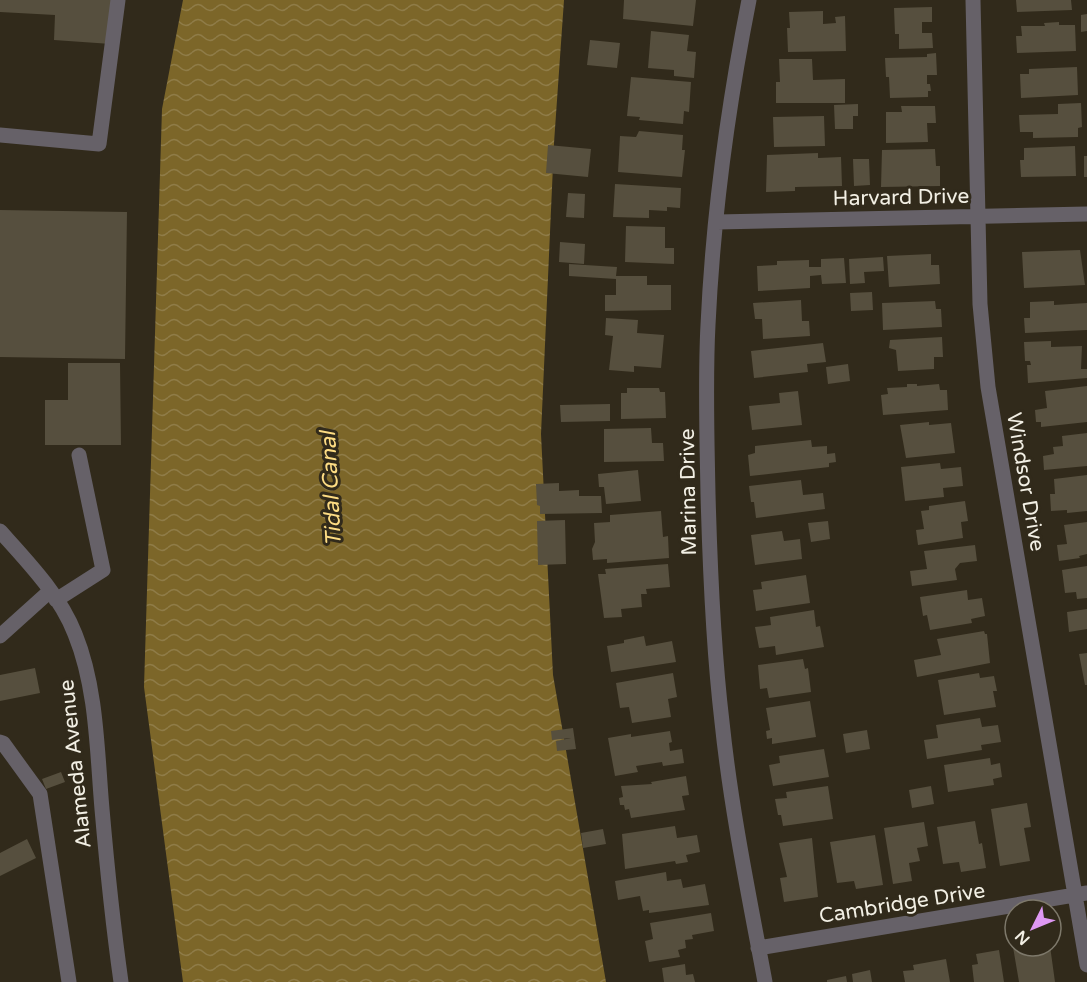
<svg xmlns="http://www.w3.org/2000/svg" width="1087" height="982" font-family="'Varela Round',sans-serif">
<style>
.water{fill:url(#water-waves)}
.building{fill:#564f3e}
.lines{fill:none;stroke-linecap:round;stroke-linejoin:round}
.minor{stroke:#666168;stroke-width:15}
.labels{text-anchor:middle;stroke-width:6;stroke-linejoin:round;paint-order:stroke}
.street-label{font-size:21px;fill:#f2efe4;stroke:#312a1b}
.water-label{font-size:22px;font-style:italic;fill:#fddc83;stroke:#312a1b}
</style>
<defs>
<pattern id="water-waves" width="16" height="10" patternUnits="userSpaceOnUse" patternTransform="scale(1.5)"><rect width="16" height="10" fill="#7c6629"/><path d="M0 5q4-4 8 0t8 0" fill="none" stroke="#8f7c48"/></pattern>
</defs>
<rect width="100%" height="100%" fill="#312a1b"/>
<!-- water -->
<path class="water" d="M183 0H564L554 143 541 434 553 675 606 982H183L144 687 162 109Z"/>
<!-- building -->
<path class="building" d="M0 0H113L111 44 54 40 55 15 0 12Z
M624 0H696L693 26 623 19Z
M1016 0H1071L1072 10 1017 12Z
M932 7V22H922V33H932L933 48 899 49V34H895L894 8Z
M823 11V24L836 23 835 17 845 16 846 51 788 52 787 28H790L789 12Z
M1087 14V31L1081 32V15Z
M1059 22V25H1075L1076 51 1017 53 1016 36H1022L1021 26H1045L1044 23Z
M651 31 689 35 687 51 696 52 694 78 674 76V70L648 68Z
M590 40 620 43 617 68 587 65Z
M936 53 937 75H927V84H930L931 91H928V97L890 98 889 77H886L885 58 927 57V54Z
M779 59H812L813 80 845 79V103H776V82H780Z
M1077 67 1078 95 1021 98 1020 74H1029V69Z
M631 77 691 82 689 112 684 111 683 124 639 120 640 117 627 116Z
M1081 103 1082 127 1078 128V137L1033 138V132H1020L1019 115 1058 114V104Z
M858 104V116H853V129H835L834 105Z
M901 106H935L936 123H927L928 142 886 143V112H902Z
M824 116 825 146 774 147 773 117Z
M639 131 683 135 682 150H685L682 177 618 172 620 136 636 137Z
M548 145 591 149 588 177 546 173Z
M1075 146 1076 176 1021 177 1020 160H1024V148Z
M935 149 936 166H940V186L881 187 882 150Z
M818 153V158L841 157 842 186 795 187V191L766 192 767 155Z
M1084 156H1087V177H1084Z
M853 159H869L870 185 854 186Z
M615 184 681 188 680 208 667 207V211L649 210V218L613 217Z
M568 193 585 194 584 218 566 217Z
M0 210 127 212 125 359 0 357Z
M626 226 665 227V248H674V264L625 262Z
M560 242 585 244 584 264 559 262Z
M1080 250 1085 285 1024 288 1022 252Z
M931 254V265H939L940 284 889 287 887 256Z
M883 257 884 271 864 272 865 283 850 284 849 259Z
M844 258 846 283 822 284 821 275 810 276V288L758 291 757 266 777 265V261L809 260V267H821V259Z
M569 264 617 267 616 276H647V285H671V310L605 311V295H616V279L569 276Z
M872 292 873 310 851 311 850 293Z
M801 300 802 321H809L810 336 763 339 762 319H755L753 303Z
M935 301 936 309H941L942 327 883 330 882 303Z
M1054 301V305L1087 303V330L1025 333 1024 318H1030V302Z
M606 318 638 320 637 333 664 335 661 368 634 366V372L609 370 613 336 605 335Z
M942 337 943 357H934V369L898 371 896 350 889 348 890 340Z
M1051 341V347L1082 346 1081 369H1087V378L1028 383 1027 365H1031L1030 361H1025L1024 342Z
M823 343 826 362 807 364 808 372 754 378 751 351Z
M68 363H120L121 445H45V400H68Z
M848 364 850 381 828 384 826 367Z
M907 384H917V386L939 384 940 390H947L948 410 883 415 881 395 888 394 887 388 907 387Z
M1087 386V422L1041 427V422H1036L1035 410 1047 408 1045 391Z
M627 388H659L660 392H665L666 418 621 419V393H627Z
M798 391 802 425 752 430 749 406 780 403 779 393Z
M610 404V421L561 422 560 405Z
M929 422V425L951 423 955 453 906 458 900 425Z
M651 428 652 443H663L664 461 604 462V429Z
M1087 433V466L1044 470 1043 456 1054 454 1053 447 1063 446 1062 436Z
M811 440 812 447 827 446V454L835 453 836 462 829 463V467L750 476 748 455 755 453V446Z
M940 463 941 469 961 467 963 486 943 488 944 497 905 501 901 467Z
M638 470 641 501 606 504 604 487H599L598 474Z
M1087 475V511L1067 513V510L1051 511 1050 494H1055L1054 479Z
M801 480 803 495 823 493 825 509 756 518 754 502H751L749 486Z
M559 483V491L579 490V496H601L602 513 540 514V506L537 505 536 484Z
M965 501 968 521 961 522 963 538 918 545 916 530 924 529 921 511 929 510V506Z
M661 511 663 537 668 536 669 558 607 563V559L593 560 592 549 595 542 594 523 610 522V515Z
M565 520 566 564 538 565 537 521Z
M828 521 830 539 811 542 808 523Z
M1087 522V554L1079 556 1080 558 1059 561 1057 545 1067 544 1064 525Z
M782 531 784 541 800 539 802 559 755 565 751 535Z
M975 545 977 561 960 563 955 569 957 580 912 586 910 571 927 569 924 551Z
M668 564 670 587 646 589 647 594H641L642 607 621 609 622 617 604 618 598 574H606L605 569Z
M1087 566V598L1077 599 1076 592 1065 593 1062 570Z
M806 575 810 603 756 611 753 590 762 589 761 582Z
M967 590 968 600 982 598 985 616 971 619 972 623 930 630 927 615 923 616 920 597Z
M1087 609V629L1069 632 1067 612Z
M814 610 816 627 820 626 824 647 776 655 775 646 759 648 755 627 771 625 770 617Z
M984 631 985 634H987L990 663 917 677 914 660 941 655 937 639Z
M644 636 646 646 672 641 676 662 611 672 607 646 624 643V640Z
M1087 653V685H1085L1079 654Z
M803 659 805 669 808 668 811 692 769 698 767 688 760 689 758 665Z
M35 668 40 693 0 701V675Z
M673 673 677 697 668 699 671 717 632 723 629 707 620 708 616 683Z
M979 673 980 678 994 676 997 691H993L996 707 944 715 938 680Z
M810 701 816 737 772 744V738L767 739 766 731 770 730 766 708Z
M980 718 982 727 998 725 1001 742 981 745 982 750 927 759 924 740 938 738 936 725Z
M573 728 576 749 557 751 556 741 571 738 552 740 551 731Z
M867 730 870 749 846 753 843 734Z
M670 731 672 742 669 743 670 751 682 749 684 763 663 766 662 762 636 766 638 772 615 776 608 738 631 734V737Z
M824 749 829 777 773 786 769 765 780 763 779 756Z
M990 758 991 765 1000 763 1002 777 993 779 994 785 948 792 944 765Z
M61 772 65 782 46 789 42 779Z
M686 776 689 795 682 796 685 810 631 818 629 809 625 810 624 805H620L619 798 623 797 621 786 652 784 651 782Z
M828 786 833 819 783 826 781 815H778L775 799 787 798 786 792Z
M931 786 934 804 912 808 909 790Z
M1027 803 1031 827 1024 828 1030 861 1000 866 991 809Z
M975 821 979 844 982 843 986 868 961 872 959 862 943 864 937 827Z
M924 822 928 846 917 848 920 861 909 863 912 881 893 884 884 828Z
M675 826 677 838 697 835 700 852 686 855 688 862 676 864 675 861 625 869 622 834Z
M603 829 606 844 583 848 581 833Z
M875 835 883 885 856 889 854 881 837 883 830 842Z
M812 838 818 897 784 902 780 878 787 877 779 843Z
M27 839 36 858 0 876V853Z
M666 872 667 881 681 879 683 888 705 884 709 905 649 913V910L643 911 640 896 618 900 615 881Z
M711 913 714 931 692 935 693 939 685 940 686 948 678 950 680 957 649 962 645 941 653 939 650 923Z
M1050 946 1055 982H1019L1013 947Z
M999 950 1004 982H974L972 965 978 964 976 954Z
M946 959 950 982H905L903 971 914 970 913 965Z
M685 964 686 975 693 974 695 982H664L662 968Z
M870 970 872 982H853L852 974Z
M846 976 847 982H827V980Z"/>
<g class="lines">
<!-- minor -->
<path class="minor" d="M749 0C728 106 713 217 708 325 705 381 707 438 708 494 710 570 713 646 722 722 731 809 749 896 765 982
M973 0 980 304 988 387 1087 965
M0 135 99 144 118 0
M717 222 1087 214
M0 531C27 561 60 595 75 634 97 688 97 752 102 809 107 867 113 925 121 982
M56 600 103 570 79 455
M0 636 50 591
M0 742 3 743 40 794 69 982
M758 948 1087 893"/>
</g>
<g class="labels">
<!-- street labels -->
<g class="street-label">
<text transform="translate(901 197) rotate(-1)" y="7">Harvard Drive</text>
<text transform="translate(1026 482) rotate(80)" y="7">Windsor Drive</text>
<text transform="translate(688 492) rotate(-91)" y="7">Marina Drive</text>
<text transform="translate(75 764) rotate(-96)" y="7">Alameda Avenue</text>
<text transform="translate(902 903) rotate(-9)" y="7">Cambridge Drive</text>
</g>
<!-- water labels -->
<g class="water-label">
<text transform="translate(330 489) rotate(-93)" y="8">Tidal Canal</text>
</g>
</g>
<!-- north arrow -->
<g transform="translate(1033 928) rotate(227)"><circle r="28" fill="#312a1b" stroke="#7e796b" stroke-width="1.5"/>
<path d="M0-4.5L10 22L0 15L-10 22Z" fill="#de98f3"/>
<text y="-9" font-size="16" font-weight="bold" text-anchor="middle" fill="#f2efe4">N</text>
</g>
</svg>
